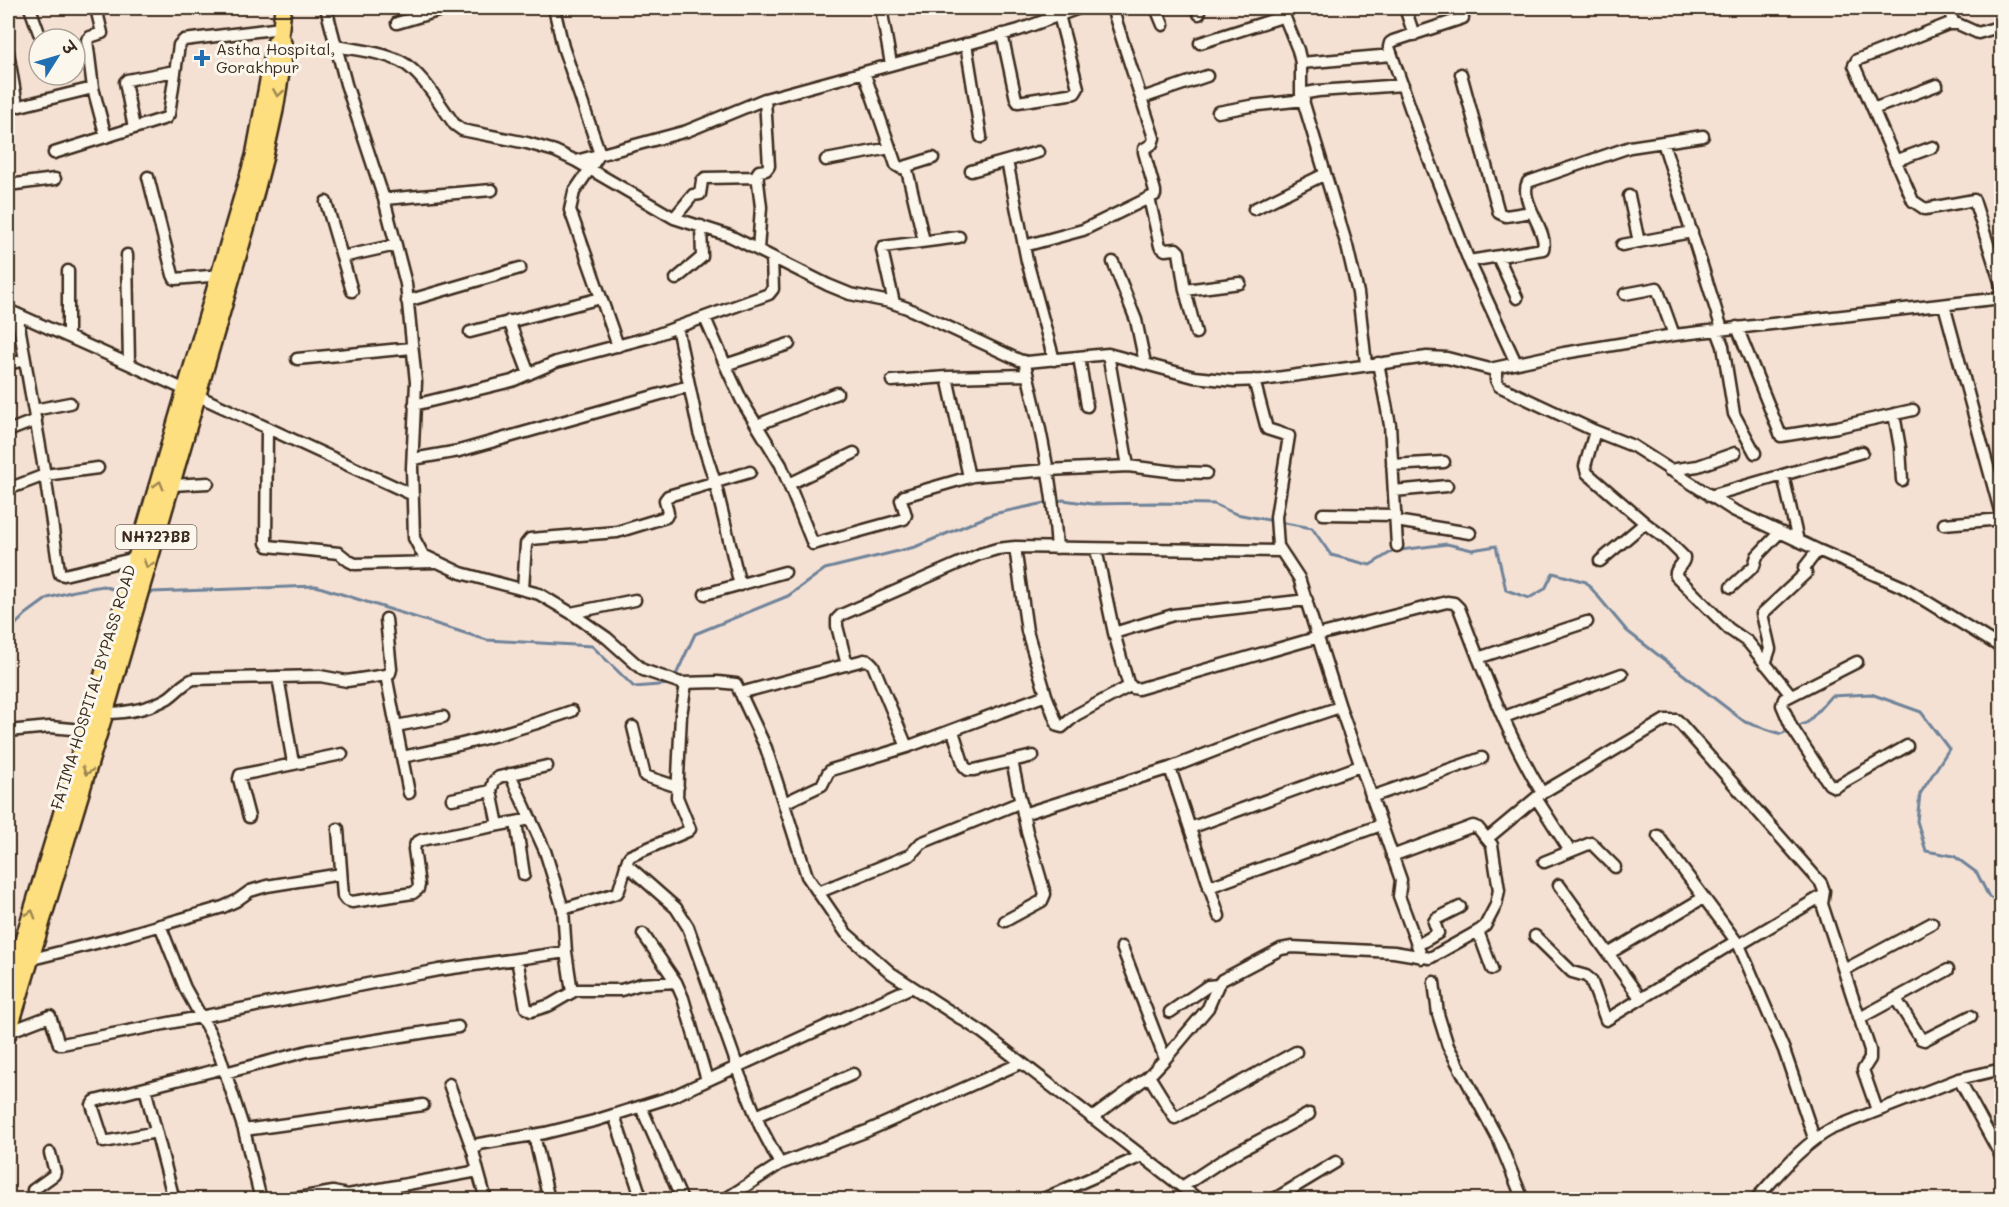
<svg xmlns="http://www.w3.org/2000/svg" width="2009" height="1207" font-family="Mali,'Playpen Sans Deva',sans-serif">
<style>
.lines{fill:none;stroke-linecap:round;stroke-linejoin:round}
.stream{stroke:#70839a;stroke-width:3}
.minor-casing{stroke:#3b2a1e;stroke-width:15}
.highway-casing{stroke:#3b2a1e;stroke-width:20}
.minor{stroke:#fbf7ec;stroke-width:10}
.highway{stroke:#fedf80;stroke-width:15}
.oneway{stroke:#9c844f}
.poi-dot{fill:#1f6fb2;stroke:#fbf7ec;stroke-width:2}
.labels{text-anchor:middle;stroke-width:6;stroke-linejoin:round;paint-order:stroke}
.shield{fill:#fbf7ec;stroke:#75685c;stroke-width:1.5}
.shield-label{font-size:15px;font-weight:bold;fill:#3b2a1e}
.poi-label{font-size:16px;fill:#3b2a1e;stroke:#fbf7ec;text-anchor:start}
.street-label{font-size:16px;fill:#3b2a1e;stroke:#fbf7ec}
</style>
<rect width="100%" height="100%" fill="#f4e1d3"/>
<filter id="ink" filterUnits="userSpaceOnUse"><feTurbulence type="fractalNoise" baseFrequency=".0167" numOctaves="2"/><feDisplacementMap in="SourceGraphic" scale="12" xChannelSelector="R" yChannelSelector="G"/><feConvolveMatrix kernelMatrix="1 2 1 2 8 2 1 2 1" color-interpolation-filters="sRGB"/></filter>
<g filter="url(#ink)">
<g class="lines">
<!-- stream -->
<path class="stream" d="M1056 501 1063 500 1092 504 1156 503 1214 504 1236 514 1312 528 1331 555 1370 565 1393 551 1447 544 1472 550 1496 546 1506 590 1529 598 1545 589 1553 573 1586 582 1627 631 1745 722 1781 734 1808 722 1831 696 1871 694 1921 712 1949 749 1920 794 1917 821 1926 851 1954 856 1977 873 1989 897 2002 904
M146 594 152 592 316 586 487 640 592 646 634 687 671 684
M8 632 26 614 48 598 74 591 103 586 118 591
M674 679 695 634 788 596 825 569 915 547 993 514 1050 502"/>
<!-- minor casing -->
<g class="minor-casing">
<path id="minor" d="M30 8 39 33
M96 8 102 33 90 37 87 40 93 88 106 137
M326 8 346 84 384 199 406 284 416 382 412 468 414 538 423 555 461 573 539 594 571 613 607 638 643 670 681 683 718 682 736 684 766 748 807 876 846 933 891 973 983 1033 1199 1200
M554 8 563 47 600 154 574 192 570 210 618 346
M881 8 891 64
M1156 8 1163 25
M1197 8 1199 14
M1281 8 1298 50 1301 63V94L1347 246 1358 293 1366 364
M1405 8 1414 35
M1949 8 1953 22
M1463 18 1393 41 1390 43 1389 47 1420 136 1469 261 1516 363
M397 23 448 8
M2002 26 1978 33 1958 24H1948L1857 60 1854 65 1913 201 1925 209 1974 200 2002 288
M1002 34 1016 99 1018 102 1075 93 1078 88 1059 15
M1200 43 1285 16
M966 44 981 137
M336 46C357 50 381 52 400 61 422 72 440 105 455 125L462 130 527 143 555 151 576 161 674 218 730 236 828 285 850 294 890 302 907 308 1019 360 1027 362 1108 354 1194 377 1234 381 1262 380 1427 357 1447 358 1490 369 1564 353 1674 335 2002 298
M8 52 17 105 20 106 93 88
M1301 63 1392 55
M864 72 896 165 901 168 933 158
M1461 74 1499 213 1506 216 1532 212
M1301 94 1318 91 1403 85
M1142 98 1207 76
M1873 109 1937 85
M1218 112 1250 106 1304 100
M134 128 125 82 127 80 175 71
M1663 142 1722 329
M54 153 166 118 169 114 179 45 184 40 281 28
M826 160 890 148
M576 161 687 131 765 99 1019 30 1079 8
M1007 161 1027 261 1054 360
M1895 161 1933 147
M906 166 924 241
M971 171 1038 152
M148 177 173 275 175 279 221 275
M8 185 55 179
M1629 196 1639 242
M1149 198 1160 246 1165 250 1176 249 1179 252 1185 290 1196 333
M384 199 492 190
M326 202 352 291
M1254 209 1325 174
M674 218 693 195 700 194 702 181 705 178 758 177
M1622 245 1692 232
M1024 246 1083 230 1155 195V191L1144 152V149L1152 144 1154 138 1112 8
M758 250 761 207 757 174 759 171 766 170 769 166 765 99
M127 255 129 364
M342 257 396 245
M1498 257 1517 298
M1469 261 1543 249C1549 232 1518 200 1528 182L1630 147 1703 136
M1113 262 1136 320 1145 363
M676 279 702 257 701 226
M1185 290 1240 283
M1625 294 1657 288 1674 335
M407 301 520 268
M894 303 882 250 883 247 959 237
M1944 305 2002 518
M8 310 129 364 413 495
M705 318 728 371 742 401 781 465 813 544 904 519 906 515 901 500 904 496 973 476 1048 470 1128 466 1176 472 1206 473
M509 321 529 374
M677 327 699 432 715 482 740 585
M1737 327 1781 436 1837 427 1913 410
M1717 330 1723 346 1734 414 1755 453
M470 332 601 298
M68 336V271
M1108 354 1128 466
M1079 357 1087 406
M297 359 412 348
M1024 361C1040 423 1053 485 1057 548
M1378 363 1390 425 1397 546
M8 364 25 360
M725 365 789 344
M1496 369V380L1499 386 1595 431 1633 446 1733 510 1818 550 1903 587 2002 648
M947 377 969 477
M1254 380 1267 429 1289 436 1276 517 1278 546 1299 578 1340 707 1401 880 1399 896 1422 958
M892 381 947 377 1027 375
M414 405 512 381 556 362 650 337 769 294 773 289 772 258
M34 410 70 403
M1894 414 1900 448 1902 480
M757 425 837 393
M267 429 266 543 268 546 339 553 349 561 355 564 435 562
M8 431 36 420
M1595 431 1585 466 1587 473 1645 523 1666 539 1684 557C1685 565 1674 568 1676 576L1729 629 1748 642 1791 695
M413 459 459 451 689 386
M1392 465 1444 462
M98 468 45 475 59 570 60 574 64 575 136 558
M1669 470 1698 466 1735 453
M1783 475 1798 541
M789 484 854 453
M172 485 208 483
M8 489 45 475 17 314
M1394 491 1447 486
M1710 496 1862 452
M1323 514 1396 515
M1396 521 1470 533
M1944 524 2002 519
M1015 547 1027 631 1046 695 1058 726 1062 727 1076 715 1130 686
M1096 549 1114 633 1128 683 1133 688 1138 689 1319 637
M1600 561 1645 523
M1731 587 1754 566 1757 556 1780 532
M523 589 526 544 530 539 617 532 666 517 668 513 665 500 668 496 750 472
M705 594 785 572
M571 613 635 600
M1114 633 1173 615 1307 600
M1318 635 1447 602 1454 603 1459 608C1483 671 1507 735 1542 793
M1478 658 1587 622
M1857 662 1784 699 1782 705 1791 726 1829 784 1835 787 1907 746
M1765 664 1770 649 1762 614 1806 573 1804 568 1818 550
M847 665 837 626V619L841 615 980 554 997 549 1015 547 1281 551
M386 675 409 793
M278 677 293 763
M740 693 864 660 869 661 873 665 907 747
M105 713C126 713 149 709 168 698 177 692 184 682 194 679L320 676 347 681 386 675 390 673 391 669 386 619
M1504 717 1622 674
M396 726 443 717
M633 727 645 776 678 787
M8 731 50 727 94 731
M953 731 964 766 968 770H974L1033 756
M402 757C460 746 517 731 572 711
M1170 768 1219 916
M510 774 545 851 563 909 566 952 572 992
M491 791 498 825
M1371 797 1482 758
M1536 798 1570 851
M452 799 491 791 494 781 499 777 547 766
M784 803 822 785 828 773 831 770 907 747 1046 695
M1023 814 1170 768 1250 737 1340 707
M249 817 239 779 240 775 342 754
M516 822 524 875
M1190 828 1360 766
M338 829 343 896 346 900 352 902 413 893 418 889 419 885 414 849 416 843 421 840 531 819
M1658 836 1739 945 1784 1050 1814 1138
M1488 838 1542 793 1665 720H1677L1821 883 1824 891 1822 904 1870 1050V1059L1863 1070 1877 1110
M1544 862 1591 843 1615 867
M626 864 676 908 688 927 737 1065
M1559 885 1641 999
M1209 887 1381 825
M819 892 910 855 921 843 1021 802
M563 909 617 893 619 890 628 859 630 856 688 831 690 829 677 797 681 715 686 684
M1005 921 1042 901 1045 894 1027 832 1012 761
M160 925 185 988 210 1033 220 1056 244 1130 261 1200
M1478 931 1492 969
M643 934 676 982 683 998 707 1080
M1535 936 1572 972 1586 976 1591 980 1606 1020 1736 941
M1418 945 1438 933 1434 922 1436 919 1460 907
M1739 945 1822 896
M1122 947 1165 1059
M1608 954 1703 898
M517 959 526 1008 531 1011 550 1005 576 990H621L641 984 676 982
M8 965 116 938 223 907 236 901 250 891 267 886 341 874
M1844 970 1932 923
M1434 982 1438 1014 1448 1046 1499 1141 1523 1200
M1896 999 1921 1039 1924 1040 1971 1016
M1170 1012 1208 986 1218 985
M1860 1018 1948 970
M8 1032 50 1016 59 1044H62L439 970 566 952
M736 1066 760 1126 780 1164
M225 1073 308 1051 458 1027
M1149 1076 1175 1118 1296 1052
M1959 1079 2002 1158
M449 1084 473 1151
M145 1088 95 1101 92 1105 104 1142 156 1132
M641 1107 682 1200
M614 1115 642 1200
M756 1116 853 1074
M1092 1118 1149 1076 1165 1059 1208 1008 1218 985 1222 980 1281 949 1292 947 1394 952 1430 958 1480 930 1485 926 1496 905 1499 890 1492 845 1478 828 1473 826 1392 856
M244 1130 423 1105
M534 1135 549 1200
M478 1171 486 1200
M1182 1187 1226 1158 1309 1114
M333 1192 348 1195 478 1171 473 1151 479 1144 545 1133 594 1121 671 1097 912 987
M34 1200 33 1190 54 1175 55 1172 50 1153
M174 1200 145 1088 224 1068
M287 1200 333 1192 335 1196
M724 1200 780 1164 867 1131 1021 1063
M1041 1200 1142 1156
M1273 1200 1336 1162
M1755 1200C1780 1173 1800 1146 1833 1128L1959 1079 2002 1069"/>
</g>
<!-- highway casing -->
<g class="highway-casing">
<path id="highway" d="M8 990 92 713 136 558 254 156 275 43 280 36 283 8
M8 1034 105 713 248 222 264 160 275 110 285 48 280 36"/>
</g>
<!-- minor -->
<use href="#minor" class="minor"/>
<!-- highway -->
<use href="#highway" class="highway"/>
</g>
<!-- one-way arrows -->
<defs><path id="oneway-chevron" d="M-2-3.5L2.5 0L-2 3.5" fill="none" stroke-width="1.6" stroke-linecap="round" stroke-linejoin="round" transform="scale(1.5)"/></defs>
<g class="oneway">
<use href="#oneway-chevron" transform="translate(278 93) rotate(99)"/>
<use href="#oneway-chevron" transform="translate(159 485) rotate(-74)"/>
<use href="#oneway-chevron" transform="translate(148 564) rotate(107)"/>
<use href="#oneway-chevron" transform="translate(87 771) rotate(107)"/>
<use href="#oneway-chevron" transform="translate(31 914) rotate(-73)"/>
</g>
</g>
<!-- markers -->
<path class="poi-dot" d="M199 49h6v6h6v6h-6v6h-6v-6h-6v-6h6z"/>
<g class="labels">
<!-- shield labels -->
<rect class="shield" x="115.5" y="525" width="81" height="24" rx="4.5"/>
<g class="shield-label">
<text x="156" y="542">NH727BB</text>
</g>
<!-- poi labels -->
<g class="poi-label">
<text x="216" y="55">Astha Hospital,<tspan x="216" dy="18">Gorakhpur</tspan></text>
</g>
<!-- street labels -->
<g class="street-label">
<text transform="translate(93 687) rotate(-73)" y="6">FATIMA HOSPITAL BYPASS ROAD</text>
</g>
</g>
<!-- margin -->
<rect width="2009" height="1207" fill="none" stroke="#fbf7ec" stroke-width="30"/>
<rect x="15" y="15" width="1979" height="1177" fill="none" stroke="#3b2a1e" stroke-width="2" filter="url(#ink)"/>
<!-- north arrow -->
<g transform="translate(57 57) rotate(53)"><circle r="28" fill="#fbf7ec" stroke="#aea59a" stroke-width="1.5"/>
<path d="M0-4.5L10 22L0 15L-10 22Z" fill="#1f6fb2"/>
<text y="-9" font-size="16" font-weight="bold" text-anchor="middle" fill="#3b2a1e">उ</text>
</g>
</svg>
